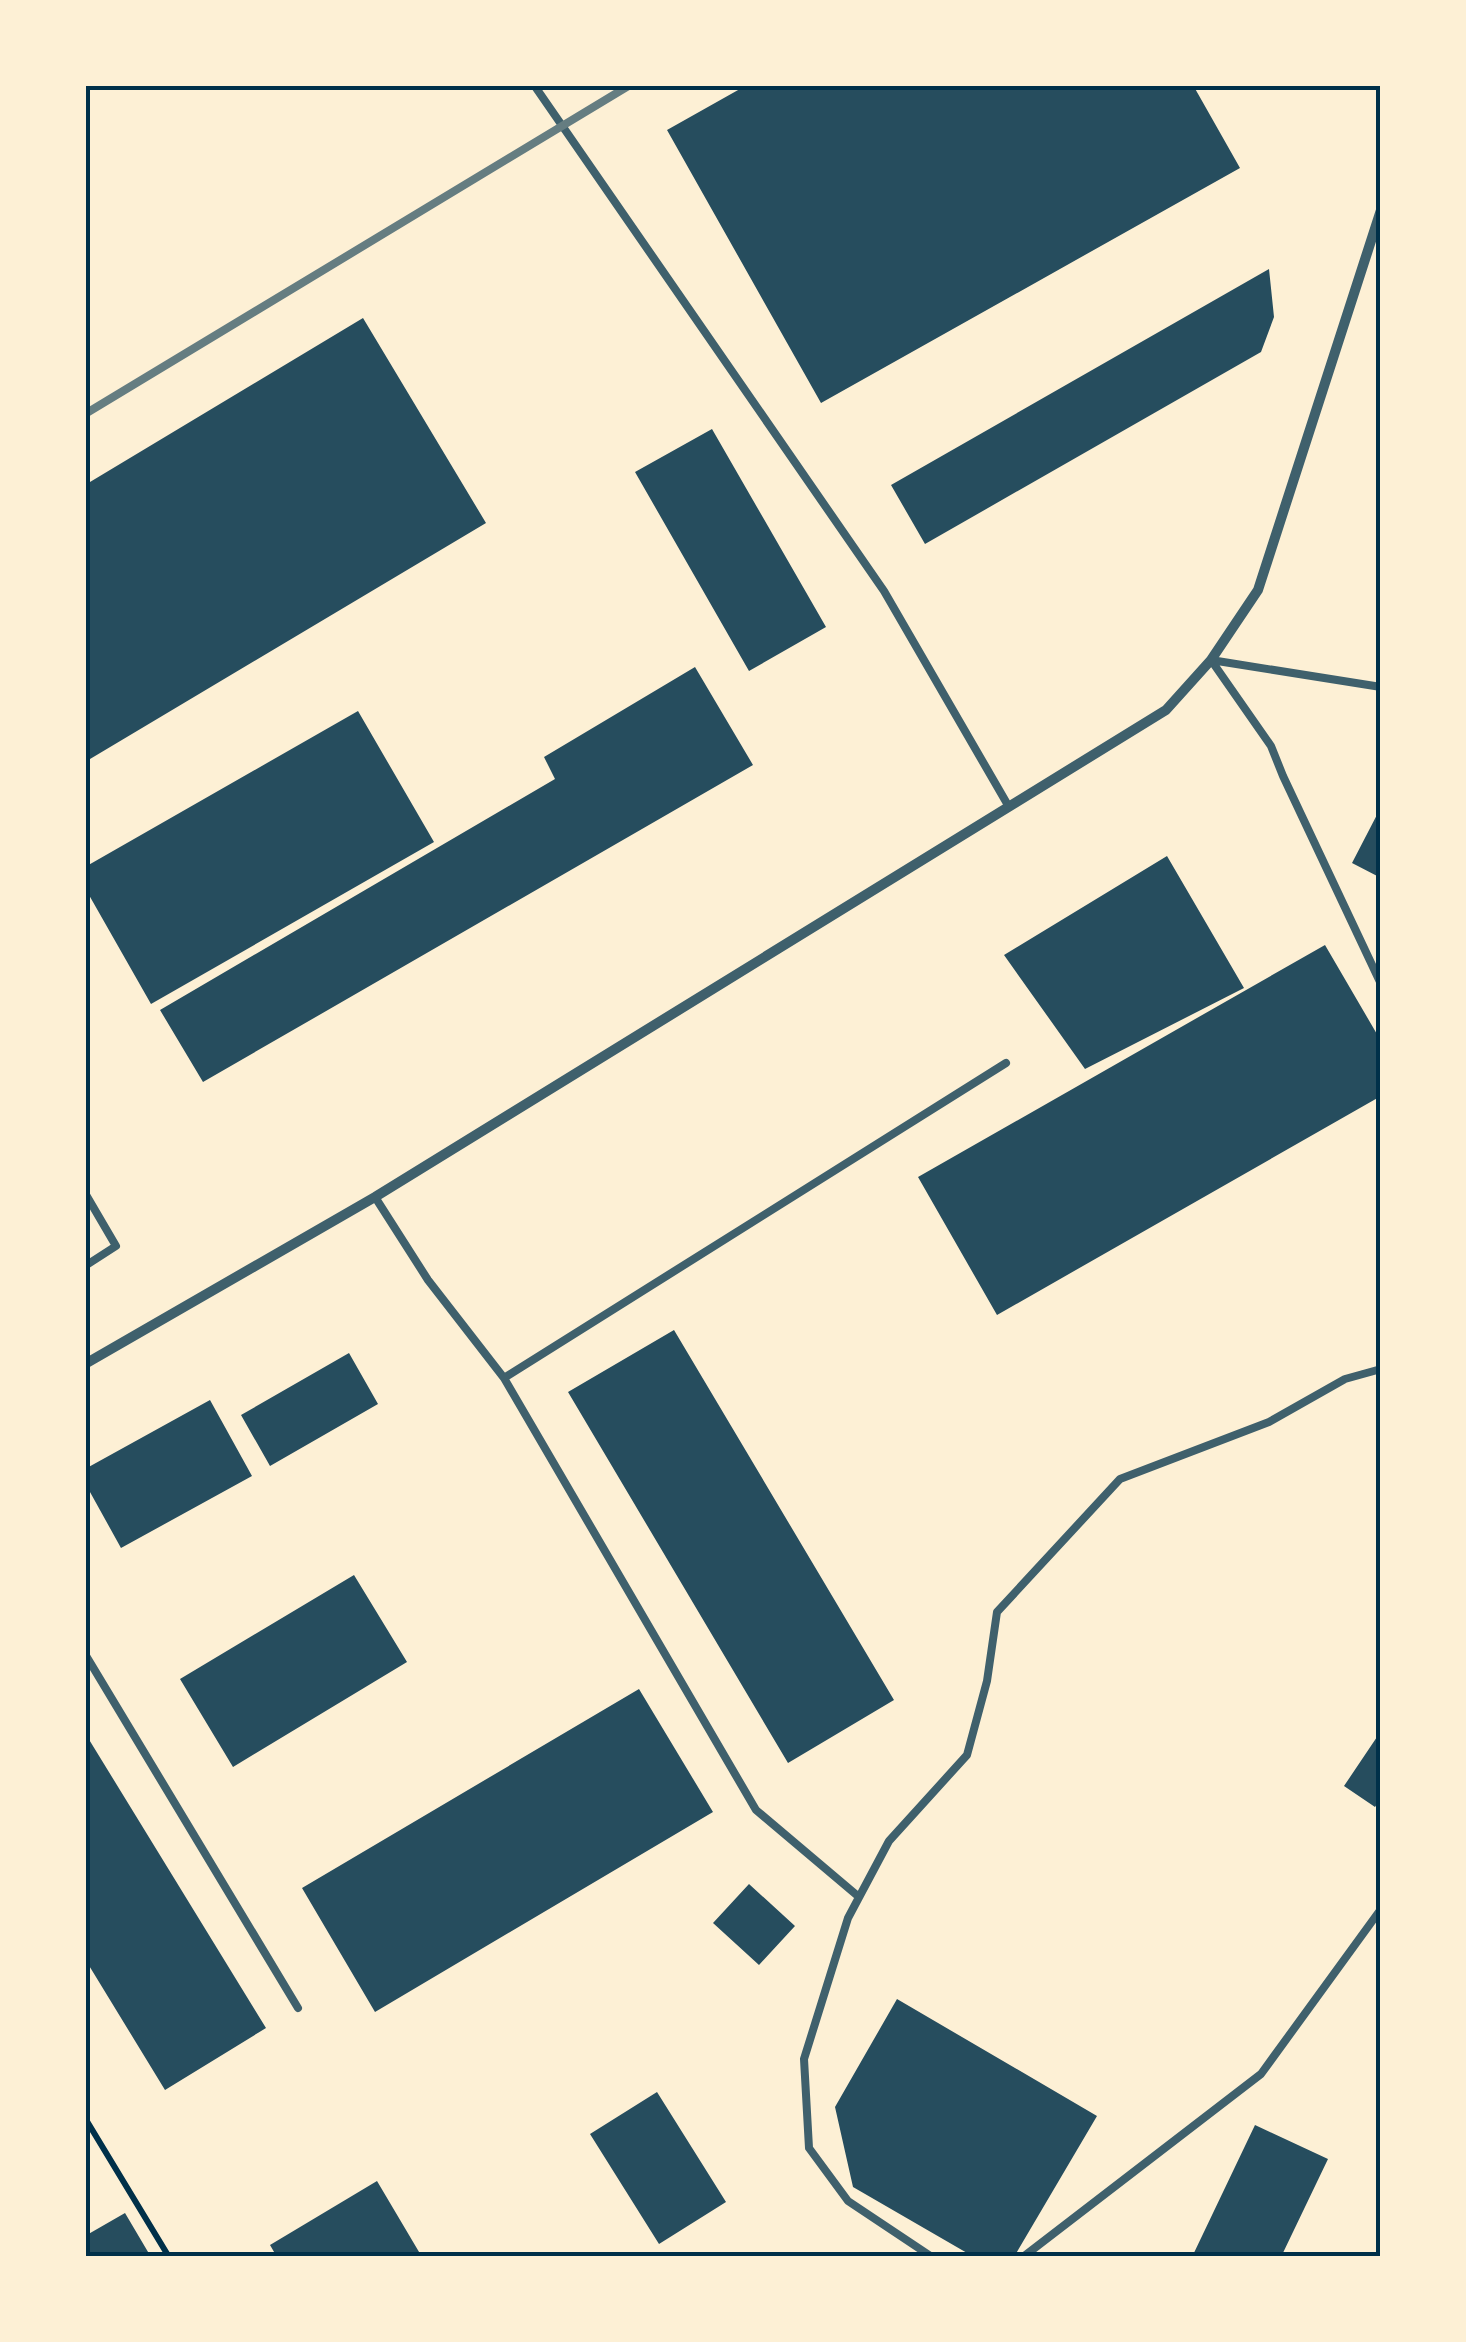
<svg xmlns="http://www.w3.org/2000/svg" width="1466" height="2342" font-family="Roboto,sans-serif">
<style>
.building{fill:#264d5e}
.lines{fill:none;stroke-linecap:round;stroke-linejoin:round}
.path{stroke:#003049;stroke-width:6}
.service{stroke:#3f606c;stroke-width:8}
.minor{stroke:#3f606c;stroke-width:10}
.rail{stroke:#657d81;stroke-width:8}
.neatline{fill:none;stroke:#003049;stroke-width:4}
</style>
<rect width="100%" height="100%" fill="#fdf0d5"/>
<!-- building -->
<path class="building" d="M747 85H1193L1240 168 821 403 667 130Z
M1269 269 1274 317 1261 352 925 544 891 485Z
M363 318 486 523 85 762V485Z
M712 429 826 627 749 671 635 472Z
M695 667 753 765 203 1082 160 1010 555 779 544 757Z
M358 711 434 842 151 1004 85 888V867Z
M1381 807V878L1352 863Z
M1167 856 1244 988 1085 1069 1004 955Z
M1325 945 1381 1041V1096L997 1315 918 1177Z
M674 1330 894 1700 788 1763 568 1392Z
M349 1353 378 1404 270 1466 241 1415Z
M210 1400 252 1476 121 1548 85 1483V1469Z
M354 1575 407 1662 233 1767 180 1679Z
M639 1689 713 1812 375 2012 302 1888Z
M1381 1731V1798L1375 1807 1344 1786Z
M85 1733 266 2028 165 2090 85 1959Z
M749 1884 795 1926 759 1965 713 1923Z
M897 1999 1097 2116 1014 2257H974L853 2187 835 2107Z
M657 2092 726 2202 659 2244 590 2134Z
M1255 2125 1328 2159 1281 2257H1192Z
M377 2181 422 2257H277L270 2245Z
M125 2213 151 2257H85V2236Z"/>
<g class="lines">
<!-- path -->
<path class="path" d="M85 2118 169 2257"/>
<!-- service -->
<path class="service" d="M534 85 884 591 1009 807
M1211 660 1271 746 1283 776 1381 984
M1211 660 1381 687
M85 1193 116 1246 85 1266
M375 1197 428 1280 504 1378 1006 1063
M504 1378 756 1810 859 1897
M85 1654 298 2008
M932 2257 848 2201 809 2148 804 2059 848 1918 889 1841 967 1755 987 1681 997 1612 1120 1479 1269 1422 1345 1379 1381 1369
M1023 2257 1261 2074 1381 1909"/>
<!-- minor -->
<path class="minor" d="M85 1364 375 1197 1166 710 1211 660 1258 590 1381 210"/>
<!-- rail -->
<path class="rail" d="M85 414 630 85"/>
</g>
<!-- border -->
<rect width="1466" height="2342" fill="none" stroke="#fdf0d5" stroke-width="175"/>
<rect x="88" y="88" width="1290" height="2166" class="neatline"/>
</svg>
